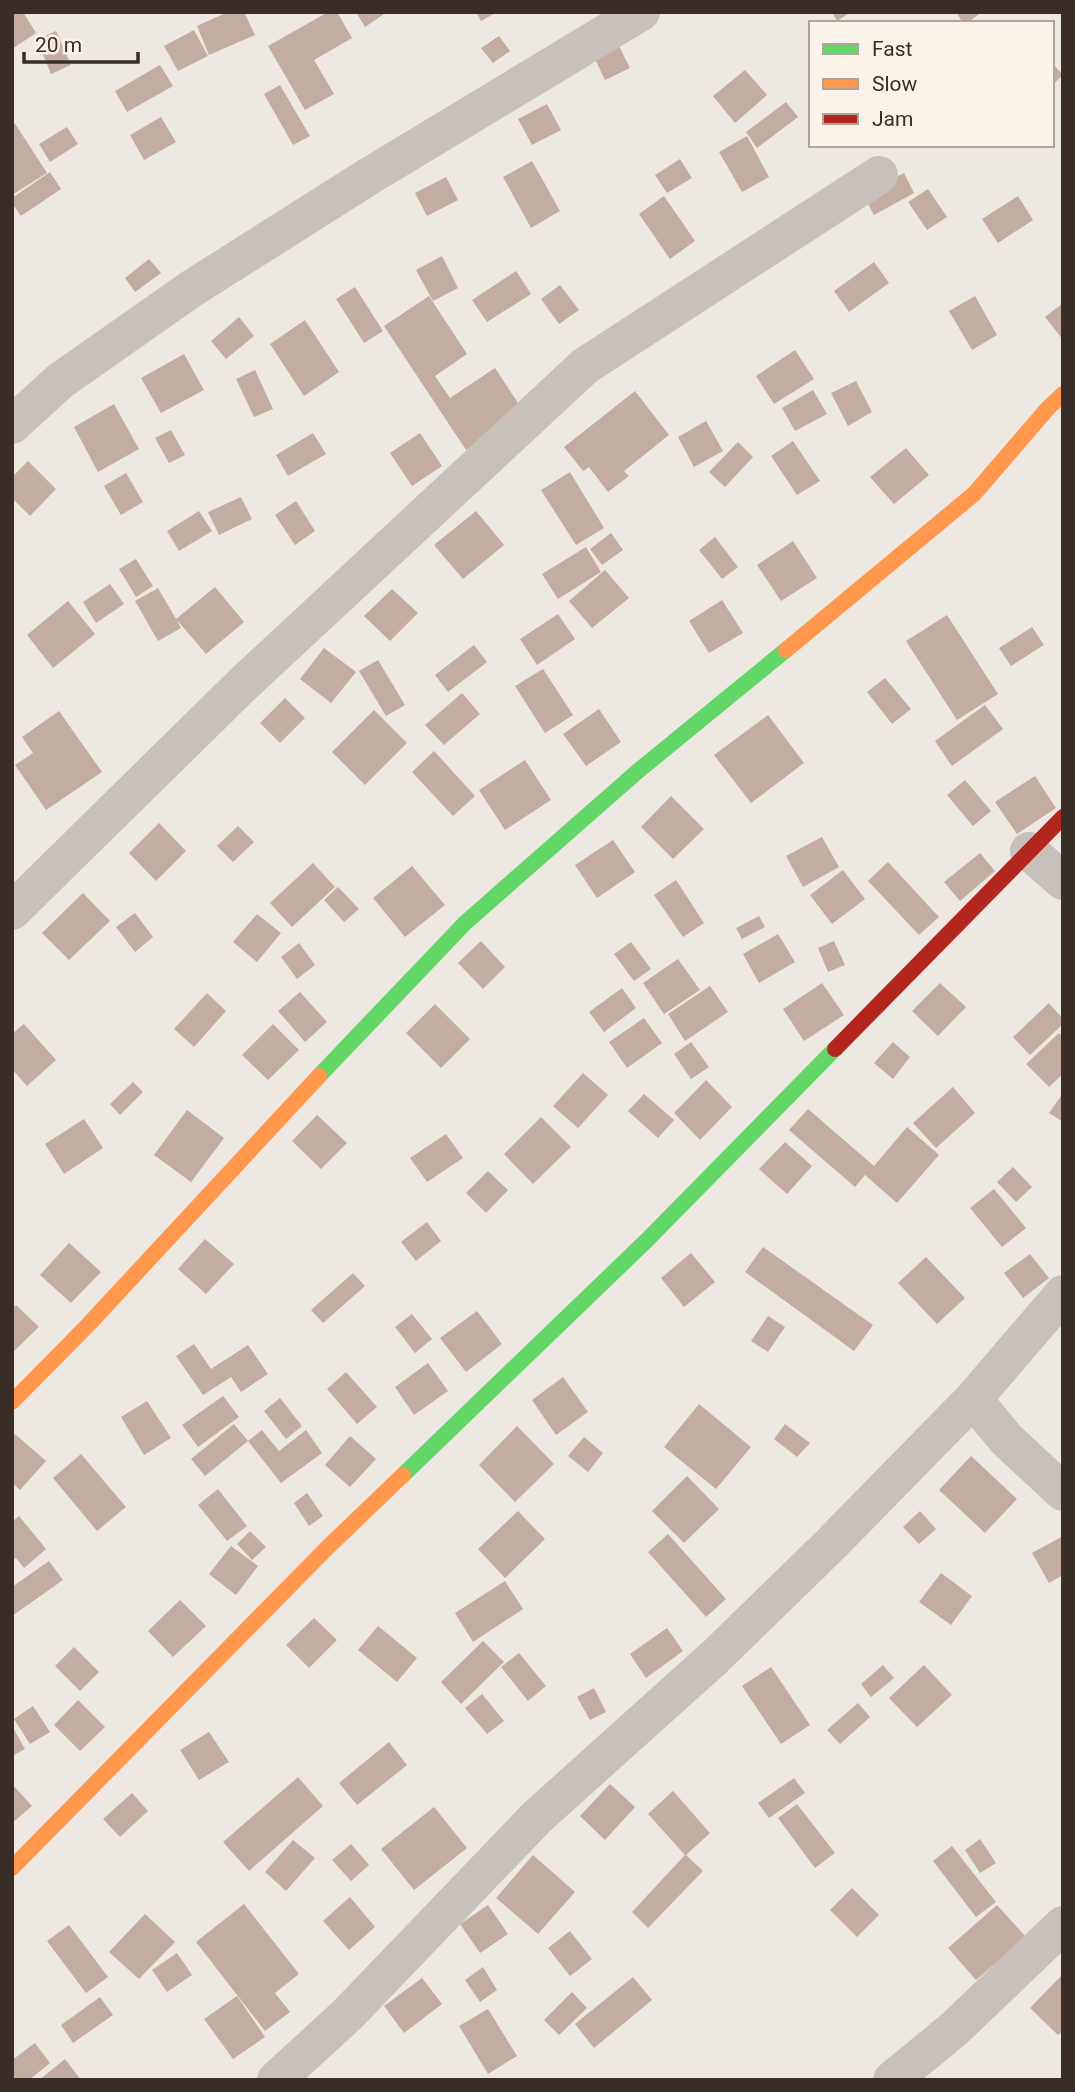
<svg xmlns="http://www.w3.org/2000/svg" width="1075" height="2092" font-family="Roboto,sans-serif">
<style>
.building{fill:#c3aca2}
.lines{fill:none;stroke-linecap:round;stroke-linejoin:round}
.street{stroke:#c8c0ba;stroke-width:38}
.fast{stroke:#63d668;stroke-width:16}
.slow{stroke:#ff974d;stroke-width:16}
.jam{stroke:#b3261e;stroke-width:16}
</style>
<rect width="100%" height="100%" fill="#eee8e2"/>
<!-- building -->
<path class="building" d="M12 12H23L36 33 12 49Z
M228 12H244L255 35 209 55 197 26Z
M328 12H337L352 38 314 60 334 94 305 110 268 46Z
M356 12H387L365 27Z
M476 12H497L481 21Z
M832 12H851L837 21Z
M956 12H982L967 23H963Z
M194 30 208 56 178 71 164 46Z
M56 31 71 65 51 74 37 40Z
M499 36 510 51 493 63 481 48Z
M619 46 630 68 605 80 595 59Z
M1052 63 1063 75 1052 85Z
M160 65 173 86 127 112 115 91Z
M745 70 767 95 735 123 713 96Z
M280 85 310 136 293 145 264 94Z
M786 102 798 117 757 148 746 132Z
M547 104 561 130 532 145 518 119Z
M161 117 176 142 144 160 130 135Z
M12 119 47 173 12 195Z
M67 127 78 144 50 162 39 144Z
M747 136 769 177 742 192 719 152Z
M680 159 692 178 667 193 655 175Z
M532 161 560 211 531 228 503 177Z
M50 172 61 189 21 216 12 203V198Z
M904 173 914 193 874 215 863 195Z
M446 177 458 200 427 216 415 193Z
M928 189 947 217 927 230 908 202Z
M664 196 695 241 670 259 639 214Z
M1018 196 1033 220 998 243 982 219Z
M442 256 458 288 433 301 416 270Z
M149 259 161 273 135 292 125 278Z
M874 262 889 283 849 312 834 291Z
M516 271 531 294 487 322 472 300Z
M560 285 579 310 559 324 541 299Z
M355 287 383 331 364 343 336 299Z
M429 296 467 354 435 376 450 398 495 368 524 412 466 450 384 326Z
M975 296 997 335 972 350 949 311Z
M1063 303V340L1045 317Z
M239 317 254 336 226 359 211 341Z
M305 320 339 372 304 396 270 344Z
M795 350 814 379 774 404 756 376Z
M184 354 204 390 161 413 141 378Z
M255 370 273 409 254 417 236 379Z
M856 381 872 412 848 426 831 393Z
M813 390 827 414 795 431 782 408Z
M635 391 669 435 624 471 629 476 608 492 589 467 583 471 564 447Z
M114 404 139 449 98 472 74 427Z
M706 421 723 451 694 467 678 437Z
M171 430 185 455 169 463 155 438Z
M313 433 326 454 288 476 276 455Z
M420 433 442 466 412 486 390 453Z
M793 441 820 481 797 495 771 456Z
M738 442 753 457 725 487 709 472Z
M906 448 929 475 894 504 870 477Z
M28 461 56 489 30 516 12 498V477Z
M570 472 604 528 576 545 541 490Z
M126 473 143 502 121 515 104 486Z
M241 497 252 519 219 535 208 512Z
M296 501 315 531 295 545 275 515Z
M199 511 212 531 179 551 167 531Z
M476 511 504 545 463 579 434 545Z
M611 533 623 550 602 565 590 549Z
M715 537 738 567 722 579 699 550Z
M793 541 817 578 781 601 757 565Z
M586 547 601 572 558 599 542 574Z
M136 559 153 586 136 597 119 569Z
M605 570 629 598 592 628 569 601Z
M110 584 124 604 96 623 83 602Z
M215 587 244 622 206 654 177 620 181 628 158 641 135 601 158 588 176 619Z
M392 589 418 613 390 641 364 616Z
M722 600 743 633 709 653 689 621Z
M68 601 95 634 53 668 27 635Z
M558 614 575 639 537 665 520 639Z
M947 615 998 694 957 720 906 641Z
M1032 627 1044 645 1011 666 999 648Z
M474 645 487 662 448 692 435 675Z
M324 648 356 672 331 703 300 679Z
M378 660 405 705 386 716 359 671Z
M543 669 573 715 545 733 515 686Z
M885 678 911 709 892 724 867 692Z
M462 693 480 714 444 745 425 725Z
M285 698 305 718 280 743 260 723Z
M985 705 1003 729 952 766 935 741Z
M599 709 621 742 586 766 563 734Z
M374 710 407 743 365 785 332 752Z
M59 711 102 772 46 810 15 765 33 753 22 737Z
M768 715 804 763 751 803 714 755Z
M434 751 475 796 453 816 412 772Z
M525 760 551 800 505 830 479 790Z
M1035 776 1056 808 1017 834 995 802Z
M965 780 991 811 973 826 947 795Z
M671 796 704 829 673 859 641 827Z
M159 823 186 851 156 881 129 853Z
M238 826 254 842 233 862 217 846Z
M822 837 839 867 803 887 786 856Z
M613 840 635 872 597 898 575 865Z
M980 853 995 871 960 901 944 882Z
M888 862 939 917 919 935 868 881Z
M313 863 335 887 292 927 270 903Z
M412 866 445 905 405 937 373 898Z
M843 870 865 899 832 924 810 895Z
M676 880 704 923 683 937 654 895Z
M338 887 359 909 344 922 324 900Z
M83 893 110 921 69 960 42 933Z
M135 913 153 937 135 952 116 927Z
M257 914 281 933 257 962 233 942Z
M759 916 765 927 742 939 736 928Z
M778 934 795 962 759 983 743 954Z
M481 941 505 967 483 989 458 963Z
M834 941 845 965 828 972 818 948Z
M631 942 651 969 634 981 614 954Z
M299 943 315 965 297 979 281 957Z
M678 959 700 990 664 1014 643 983Z
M822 983 844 1015 804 1041 783 1009Z
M940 983 966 1007 938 1036 912 1011Z
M710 986 728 1012 685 1041 668 1014Z
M622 988 636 1008 604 1032 589 1012Z
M300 992 327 1022 305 1042 278 1011Z
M207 993 226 1011 194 1047 174 1029Z
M1049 1003 1063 1019V1024L1030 1055 1013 1037Z
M435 1004 470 1039 441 1068 406 1033Z
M644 1018 662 1043 627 1068 609 1042Z
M24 1024 56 1060 27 1086 12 1069V1034Z
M273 1024 299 1050 268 1080 242 1055Z
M1059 1033 1063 1037V1074L1049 1087 1026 1064Z
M691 1042 709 1067 691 1079 674 1054Z
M893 1042 910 1057 893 1079 874 1063Z
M583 1073 608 1095 578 1128 553 1106Z
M706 1080 732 1107 700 1140 674 1113Z
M133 1082 143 1092 120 1115 110 1104Z
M953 1087 975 1113 936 1148 913 1123Z
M1063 1093V1122L1049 1113Z
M644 1094 674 1120 658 1138 628 1111Z
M808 1109 874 1166 907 1127 939 1155 897 1203 865 1175 855 1187 789 1130Z
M187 1110 224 1138 191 1182 154 1155Z
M317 1115 347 1143 321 1169 292 1141Z
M541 1117 571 1147 533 1184 504 1154Z
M84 1119 103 1148 64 1174 45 1144Z
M446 1134 463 1158 427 1182 410 1158Z
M785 1142 812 1166 787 1194 759 1169Z
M1013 1167 1032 1187 1016 1202 997 1182Z
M488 1171 508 1190 486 1213 466 1193Z
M994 1189 1026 1228 1002 1247 970 1208Z
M427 1222 441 1241 416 1261 401 1242Z
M205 1239 234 1264 206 1294 178 1269Z
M69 1243 101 1272 71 1303 40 1275Z
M763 1247 873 1325 854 1351 745 1272Z
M691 1253 715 1282 684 1307 661 1278Z
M1030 1254 1049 1278 1023 1298 1004 1273Z
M926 1257 965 1298 937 1324 898 1283Z
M353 1273 365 1286 323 1323 311 1310Z
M16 1305 39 1327 12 1353V1309Z
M477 1311 502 1344 466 1372 440 1338Z
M412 1314 432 1339 415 1353 395 1327Z
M768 1316 785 1327 768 1352 751 1341Z
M194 1344 211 1369 248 1345 268 1374 241 1392 231 1377 203 1395 176 1356Z
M428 1363 448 1391 414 1415 395 1387Z
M346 1372 377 1407 357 1424 327 1389Z
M563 1377 588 1412 556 1435 532 1400Z
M223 1396 239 1417 198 1447 182 1425Z
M280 1398 302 1426 286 1439 264 1411Z
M147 1401 171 1438 144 1455 121 1417Z
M699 1404 751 1447 716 1489 664 1447Z
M234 1424 248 1441 205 1476 191 1459Z
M785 1424 810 1443 797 1457 774 1439Z
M517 1426 554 1464 515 1502 479 1465Z
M262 1430 279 1451 306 1430 322 1453 281 1483 248 1441Z
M15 1434 46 1461 20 1490 12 1483V1437Z
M350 1436 376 1459 350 1487 325 1465Z
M584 1437 603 1453 588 1472 568 1456Z
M81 1454 126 1507 97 1531 53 1478Z
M971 1456 1017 1499 985 1533 939 1490Z
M687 1476 719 1509 684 1543 652 1511Z
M218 1489 247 1526 227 1541 198 1505Z
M307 1493 323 1516 309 1526 294 1503Z
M518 1511 545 1539 505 1578 478 1549Z
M920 1511 936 1529 919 1544 903 1527Z
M19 1516 46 1549 24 1568 16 1558 12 1561V1522Z
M250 1531 266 1547 252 1560 237 1544Z
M668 1534 726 1599 706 1617 648 1552Z
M1063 1536V1575L1049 1583 1032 1553Z
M231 1546 258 1566 236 1595 209 1574Z
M49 1561 63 1580 12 1616V1587Z
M941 1573 972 1596 951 1625 919 1602Z
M505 1581 523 1609 473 1642 455 1613Z
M180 1600 206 1626 173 1657 148 1631Z
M314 1618 337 1640 309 1668 286 1645Z
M378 1626 417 1658 397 1682 358 1650Z
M667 1628 683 1651 646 1678 630 1654Z
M483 1641 504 1662 461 1704 441 1682Z
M74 1647 99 1672 80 1691 55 1666Z
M519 1653 546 1686 528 1701 501 1667Z
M883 1665 894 1678 871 1697 861 1684Z
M924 1665 952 1695 917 1727 889 1698Z
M771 1667 810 1725 781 1744 742 1686Z
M594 1688 606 1712 590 1720 577 1697Z
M482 1694 504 1721 487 1734 465 1708Z
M78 1700 105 1727 80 1751 54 1725Z
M858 1703 870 1717 840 1744 827 1730Z
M33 1706 50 1732 30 1744 14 1719Z
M12 1726 25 1749 12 1756Z
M209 1732 229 1762 199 1780 180 1750Z
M389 1742 407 1765 357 1805 339 1783Z
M298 1777 323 1806 249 1871 223 1842Z
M794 1778 805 1793 769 1818 758 1803Z
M12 1784 32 1806 12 1823Z
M610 1784 635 1807 605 1840 580 1816Z
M673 1791 710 1833 686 1855 703 1871 648 1928 632 1912 685 1855 648 1814Z
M132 1793 148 1811 120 1837 103 1819Z
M797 1804 835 1853 815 1868 778 1818Z
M434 1807 467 1848 414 1890 381 1849Z
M980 1839 996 1863 980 1873 965 1850Z
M293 1840 315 1858 286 1891 265 1872Z
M351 1844 369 1865 351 1881 332 1860Z
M952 1846 996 1902 976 1917 933 1861Z
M533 1855 575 1892 538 1934 496 1898Z
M852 1888 879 1915 857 1937 830 1910Z
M350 1897 375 1927 349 1950 323 1921Z
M244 1904 299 1974 275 1993 290 2012 265 2031 196 1942Z
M488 1905 508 1934 480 1953 460 1924Z
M997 1905 1026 1937 976 1980 948 1948Z
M145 1914 175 1942 139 1979 109 1952Z
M69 1925 108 1977 86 1993 47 1941Z
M570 1931 592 1959 570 1976 548 1948Z
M177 1953 192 1975 167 1992 152 1970Z
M483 1967 497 1990 480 2002 465 1980Z
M1061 1976 1063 2031 1058 2035 1030 2008Z
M633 1977 652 2000 594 2048 575 2024Z
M422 1978 442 2004 404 2033 384 2006Z
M572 1992 587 2008 559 2035 544 2020Z
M237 1996 265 2037 233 2059 204 2019Z
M100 1997 113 2015 73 2043 61 2025Z
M488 2009 517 2056 488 2074 459 2026Z
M35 2043 50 2063 29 2080H12V2060Z
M65 2059 81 2080H39Z"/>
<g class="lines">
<!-- street -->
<path class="street" d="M12 425 60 381 191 289 371 175 641 12
M1029 851 1063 881
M12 911 242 685 585 366 879 175
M973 1399 1007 1440 1063 1492
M276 2080 347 2015 537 1817 715 1657 830 1545 973 1399 1063 1294
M892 2080 954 2029 1063 1925"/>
<!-- fast -->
<path class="fast" d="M319 1076 465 923 638 771 786 650
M403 1475 647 1240 835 1049"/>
<!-- slow -->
<path class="slow" d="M786 650 974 494 1048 408 1063 394
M12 1402 88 1325 319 1076
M12 1868 328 1547 403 1475"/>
<!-- jam -->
<path class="jam" d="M835 1049 1063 817"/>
</g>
<!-- border -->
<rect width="1075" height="2092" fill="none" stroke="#392d28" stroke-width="28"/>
<!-- legend -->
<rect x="809" y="21" width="245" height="126" fill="#fbf3e9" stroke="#ada49c" stroke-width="2"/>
<rect x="823" y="44" width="35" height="10" fill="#63d668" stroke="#ada49c" stroke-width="2"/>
<text x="872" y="56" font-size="21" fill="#392d28">Fast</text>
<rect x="823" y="79" width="35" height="10" fill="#ff974d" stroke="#ada49c" stroke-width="2"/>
<text x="872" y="91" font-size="21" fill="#392d28">Slow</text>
<rect x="823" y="114" width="35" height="10" fill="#b3261e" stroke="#ada49c" stroke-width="2"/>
<text x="872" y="126" font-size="21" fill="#392d28">Jam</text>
<!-- scale -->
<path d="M24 52v10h114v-10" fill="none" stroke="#392d28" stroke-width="3.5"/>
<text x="35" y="52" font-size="21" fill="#392d28" stroke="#fbf3e9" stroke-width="5" paint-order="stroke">20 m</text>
</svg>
